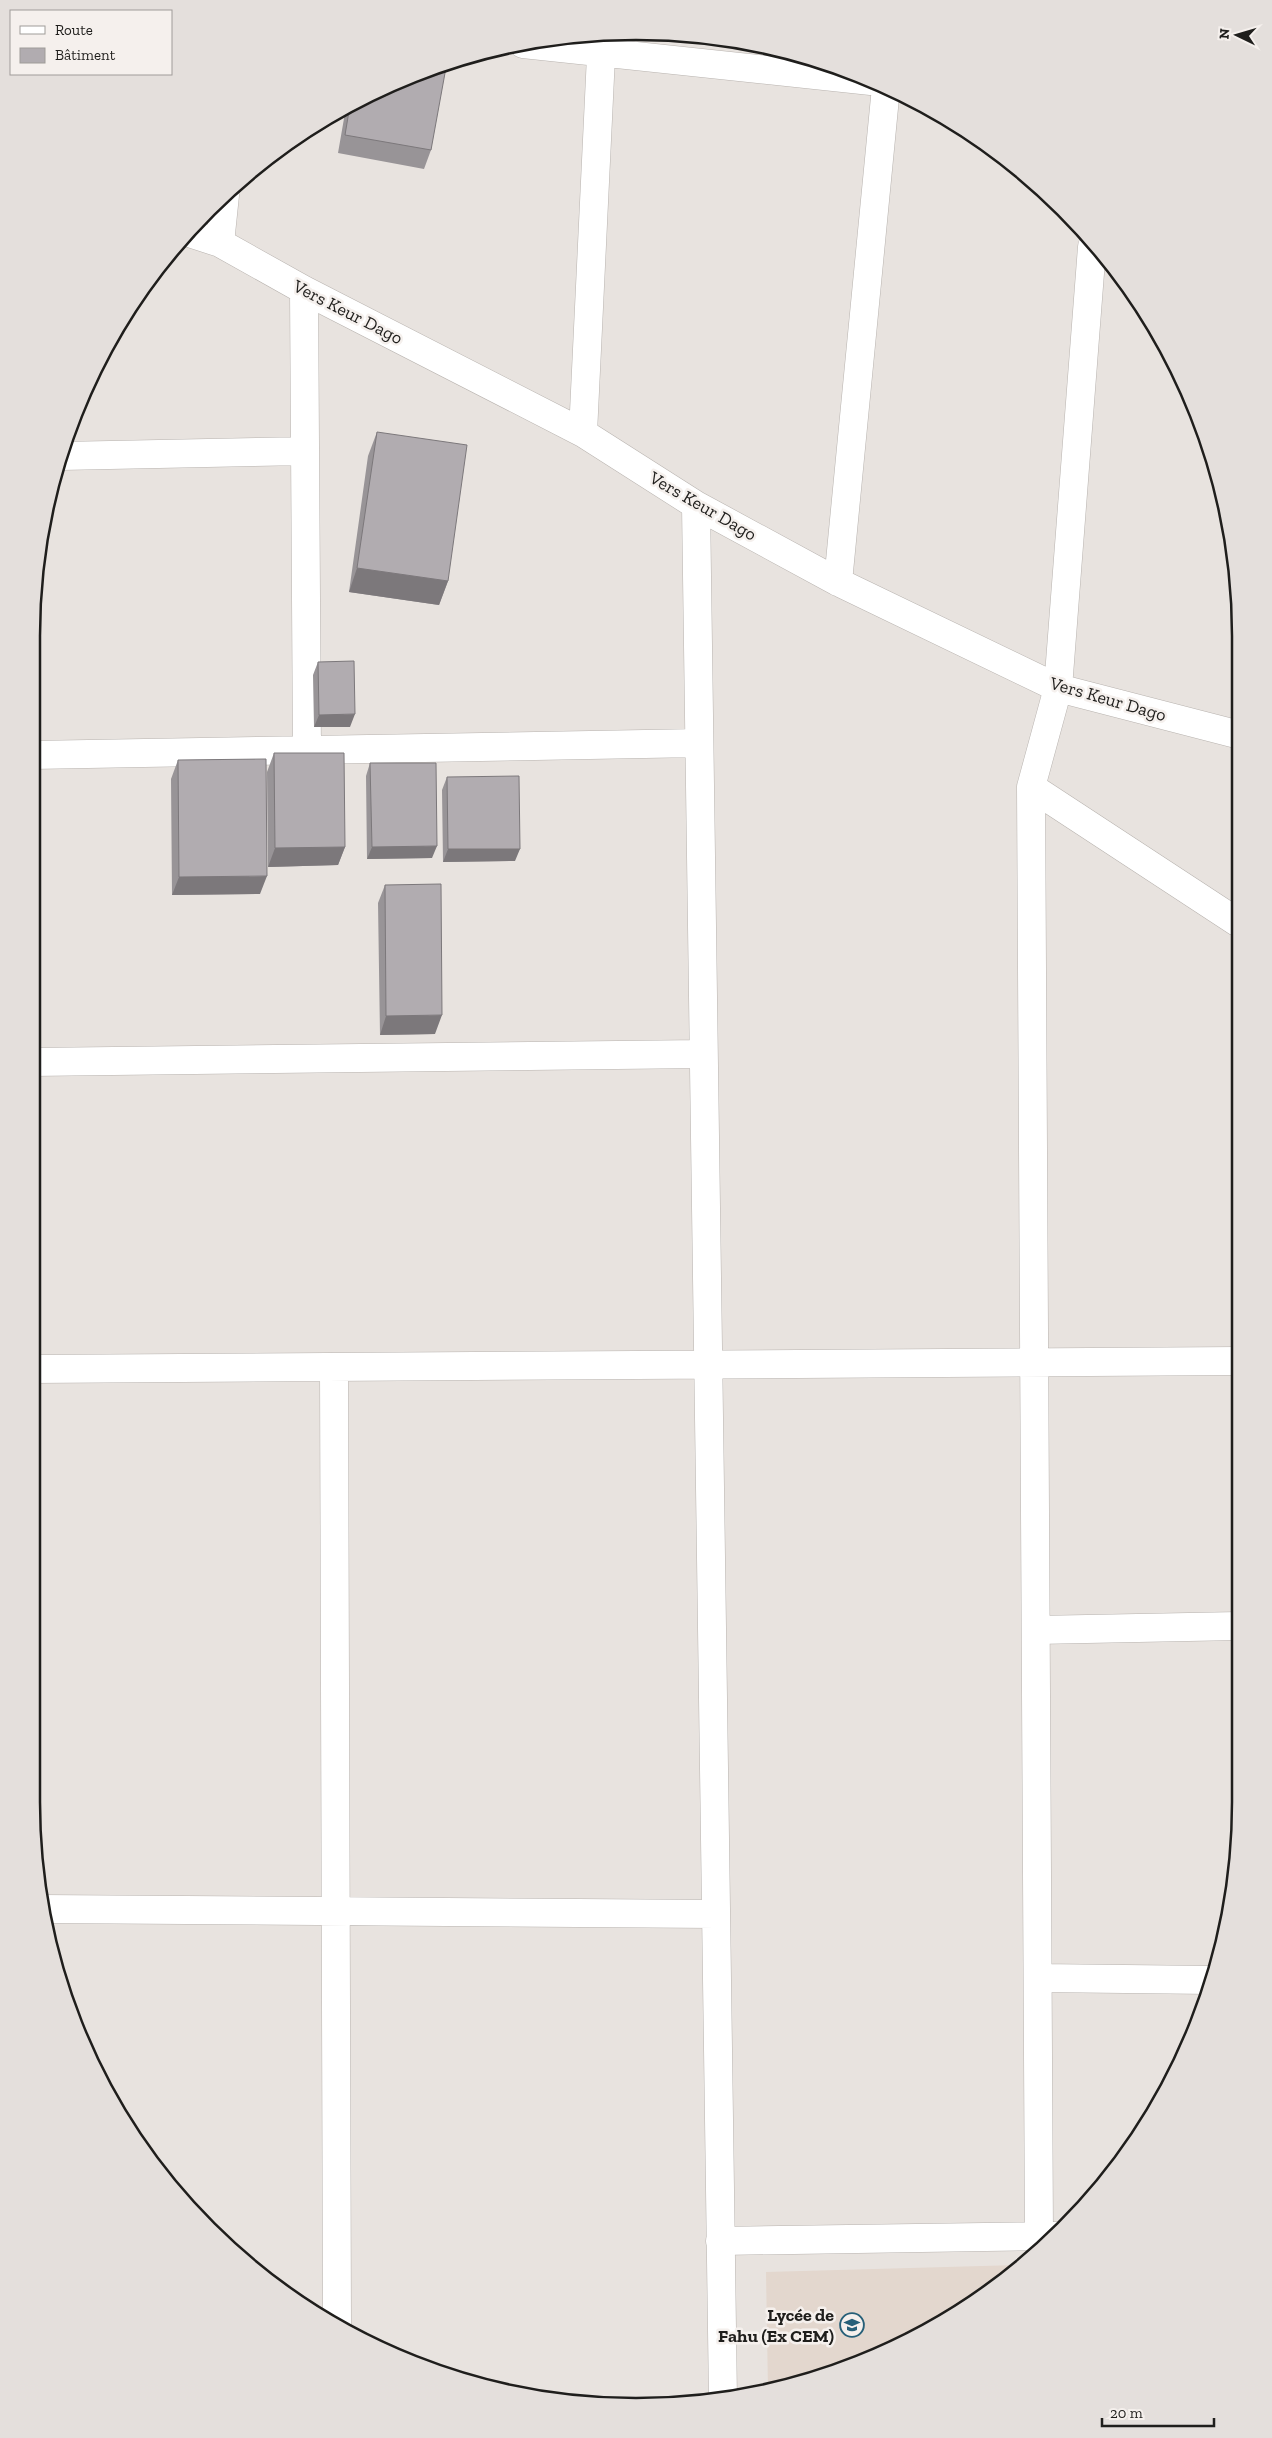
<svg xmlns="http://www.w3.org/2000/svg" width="1272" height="2438" font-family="'Zilla Slab',serif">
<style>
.built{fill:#e3d7ce}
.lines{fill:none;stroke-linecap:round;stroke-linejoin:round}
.minor-casing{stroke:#b8b3af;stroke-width:29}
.minor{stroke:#fff;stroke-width:28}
.wall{fill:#989497}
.shaded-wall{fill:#7c787b}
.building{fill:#b1acb0;stroke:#7c787b}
.labels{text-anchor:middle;stroke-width:5;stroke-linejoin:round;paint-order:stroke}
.street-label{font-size:18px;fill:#1f1e1c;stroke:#f5f0ed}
.poi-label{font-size:18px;font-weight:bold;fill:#1f1e1c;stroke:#f5f0ed;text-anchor:end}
.rim{fill:none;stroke:#1f1e1c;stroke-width:2.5}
</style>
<rect width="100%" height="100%" fill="#e8e3df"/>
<!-- built -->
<path class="built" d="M1020 2265 972 2305 903 2345 793 2386 768 2391 766 2272Z"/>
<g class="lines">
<!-- minor casing -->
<g class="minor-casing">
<path id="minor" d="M523 44 871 81
M189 233 220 243 304 290 583 433 696 505 838 582 1058 688 1236 734
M220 243 225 195
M304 290 307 752
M583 433 602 35
M61 456 305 451
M696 505 723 2400
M838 582 886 87
M32 755 699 743
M1031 787 1237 922
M32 1062 703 1054
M334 1367 337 2325
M32 1369 1238 1361
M1036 1630 1239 1626
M42 1909 716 1914
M1038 1978 1212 1980
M1039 2236 1031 787 1058 688 1092 247
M720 2241 1056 2236"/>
</g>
<!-- minor -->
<use href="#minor" class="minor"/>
</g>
<!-- wall -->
<path class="wall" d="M442 63 431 150 424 169 338 153 346 107Z
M377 432 448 581 439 605 349 592 368 456Z
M318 662 350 727H314L313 675Z
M274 753 345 847 338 865 268 867 267 772Z
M178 760 260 894 172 895 171 779Z
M370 763 432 858 367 859 366 776Z
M447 777 515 861 443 862 442 790Z
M385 885 435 1034 380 1035 378 903Z"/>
<!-- shaded-wall -->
<path class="shaded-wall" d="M357 568 448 581 439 605 349 592Z
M355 714 350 727H314L319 715Z
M437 846 432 858 367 859 372 847Z
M345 847 338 865 268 867 275 848Z
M448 849H520L515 861 443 862Z
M267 876 260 894 172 895 179 877Z
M442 1015 435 1034 380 1035 386 1016Z"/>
<!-- building -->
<path class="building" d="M447 62 431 150 345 135 350 105 442 63Z
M377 432 467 445 448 581 357 568Z
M354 661 355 714 319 715 318 662Z
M274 753H344L345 847 275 848Z
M266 759 267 876 179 877 178 760Z
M370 763H436L437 846 372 847Z
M519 776 520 849H448L447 777Z
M441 884 442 1015 386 1016 385 885Z"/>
<!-- icons -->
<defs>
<g id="school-ring" transform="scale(1.25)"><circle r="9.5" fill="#f5f0ed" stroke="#265f78" stroke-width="1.5"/><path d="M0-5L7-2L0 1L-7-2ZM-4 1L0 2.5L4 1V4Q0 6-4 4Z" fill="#265f78"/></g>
</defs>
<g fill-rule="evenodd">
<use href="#school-ring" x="852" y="2325"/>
</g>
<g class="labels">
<!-- street labels -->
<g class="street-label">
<text transform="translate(348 312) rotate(27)" y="6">Vers Keur Dago</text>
<text transform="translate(703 506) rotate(30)" y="6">Vers Keur Dago</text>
<text transform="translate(1108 699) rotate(16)" y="6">Vers Keur Dago</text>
</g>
<!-- poi labels -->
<g class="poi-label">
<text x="834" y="2321">Lycée de<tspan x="834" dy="21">Fahu (Ex CEM)</tspan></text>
</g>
</g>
<!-- crop -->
<path d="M0 0H1272V2438H0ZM636 40H636A596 596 0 0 1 1232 636V1802A596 596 0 0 1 636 2398H636A596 596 0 0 1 40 1802V636A596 596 0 0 1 636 40Z" fill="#e4dfdc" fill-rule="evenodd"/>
<path class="rim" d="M636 40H636A596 596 0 0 1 1232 636V1802A596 596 0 0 1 636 2398H636A596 596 0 0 1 40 1802V636A596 596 0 0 1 636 40Z"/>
<!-- legend -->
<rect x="10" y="10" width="162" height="65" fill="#f5f0ed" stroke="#9f9c99"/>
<rect x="20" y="26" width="25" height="8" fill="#ffffff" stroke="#9f9c99"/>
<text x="55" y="35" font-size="15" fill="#1f1e1c">Route</text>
<rect x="20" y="48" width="25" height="15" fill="#b1acb0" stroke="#9f9c99"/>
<text x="55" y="60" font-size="15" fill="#1f1e1c">Bâtiment</text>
<!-- north arrow -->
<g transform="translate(1237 35) rotate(275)" stroke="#f5f0ed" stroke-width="4" paint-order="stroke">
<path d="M0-4L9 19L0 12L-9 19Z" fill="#1f1e1c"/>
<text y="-8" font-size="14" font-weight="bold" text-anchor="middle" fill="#1f1e1c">N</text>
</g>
<!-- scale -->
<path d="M1102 2418v8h112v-8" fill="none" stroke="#1f1e1c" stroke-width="2.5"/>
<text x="1110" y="2418" font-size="15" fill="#1f1e1c" stroke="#f5f0ed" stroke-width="4" paint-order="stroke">20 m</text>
</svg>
